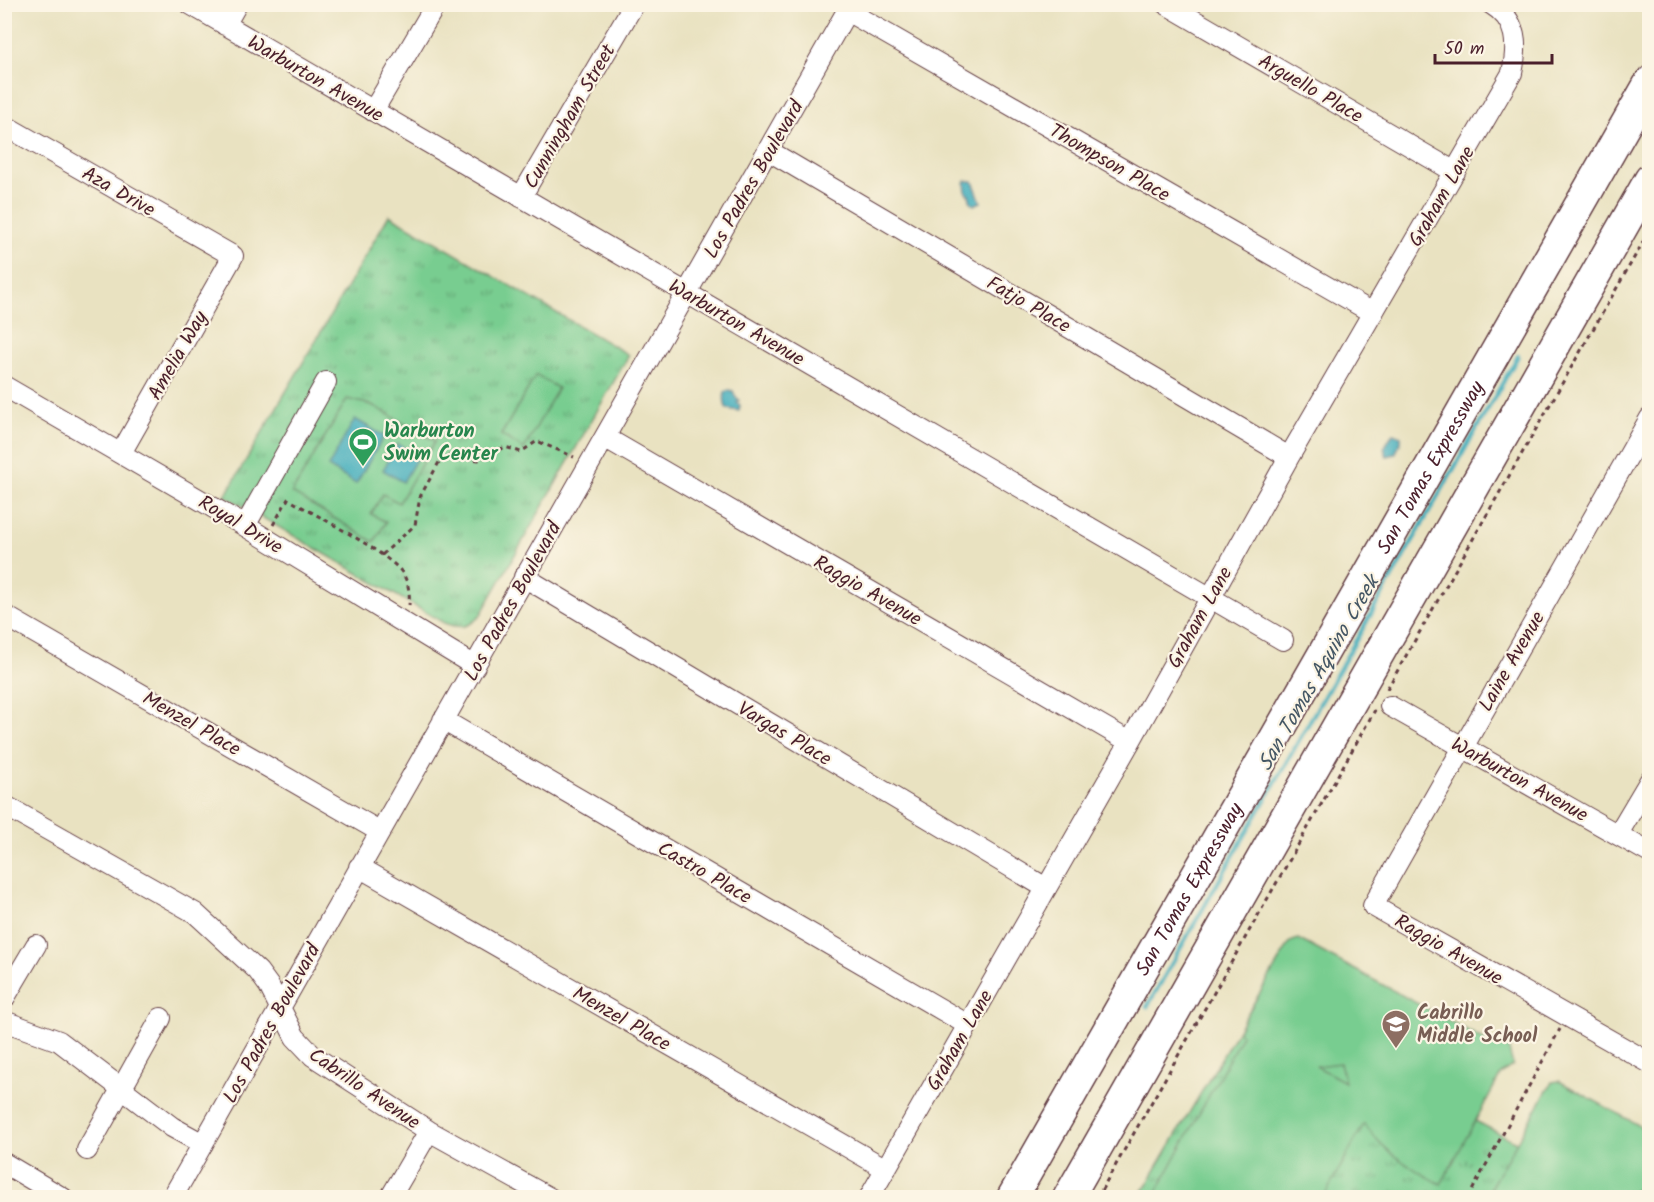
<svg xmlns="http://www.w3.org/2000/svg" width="1654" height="1202" font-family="Kalam,sans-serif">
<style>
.grass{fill:url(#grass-tufts);stroke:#61765e;stroke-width:1.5}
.pitch{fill:#78cd90;stroke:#61765e;stroke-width:1.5;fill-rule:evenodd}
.water{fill:#3eacbb;stroke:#446673;stroke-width:1.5}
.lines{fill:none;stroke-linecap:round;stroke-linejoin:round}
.stream{stroke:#3eacbb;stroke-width:4.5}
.minor-casing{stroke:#623c42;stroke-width:22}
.highway-casing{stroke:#623c42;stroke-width:33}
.path{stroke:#623c42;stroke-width:3;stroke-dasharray:4.5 4.5;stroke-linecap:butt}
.minor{stroke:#fff;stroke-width:20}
.highway{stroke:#fff;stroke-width:30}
.labels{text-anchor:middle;stroke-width:4.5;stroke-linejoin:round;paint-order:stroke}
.street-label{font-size:20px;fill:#4a1f2b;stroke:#fcf5e5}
.leisure-label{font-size:20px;font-weight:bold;fill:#27864d;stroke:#fcf5e5;text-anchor:start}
.education-label{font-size:20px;font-weight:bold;fill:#785e54;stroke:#fcf5e5;text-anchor:start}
.water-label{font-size:21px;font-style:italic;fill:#455765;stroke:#fcf5e5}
</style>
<defs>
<pattern id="grass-tufts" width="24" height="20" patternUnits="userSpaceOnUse" patternTransform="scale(1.5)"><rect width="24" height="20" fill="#78cd90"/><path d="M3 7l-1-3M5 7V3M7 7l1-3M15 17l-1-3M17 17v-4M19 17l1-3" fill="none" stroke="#64a676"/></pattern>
</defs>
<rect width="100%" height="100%" fill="#fcf5e5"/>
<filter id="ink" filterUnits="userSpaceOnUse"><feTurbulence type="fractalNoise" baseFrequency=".0167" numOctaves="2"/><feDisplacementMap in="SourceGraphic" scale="12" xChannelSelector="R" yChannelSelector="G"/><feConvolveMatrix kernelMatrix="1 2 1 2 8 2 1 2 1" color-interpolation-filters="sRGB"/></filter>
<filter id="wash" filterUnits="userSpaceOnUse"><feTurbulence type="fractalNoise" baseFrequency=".008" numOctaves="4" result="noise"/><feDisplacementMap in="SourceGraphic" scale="24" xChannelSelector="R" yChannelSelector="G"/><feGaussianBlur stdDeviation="1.35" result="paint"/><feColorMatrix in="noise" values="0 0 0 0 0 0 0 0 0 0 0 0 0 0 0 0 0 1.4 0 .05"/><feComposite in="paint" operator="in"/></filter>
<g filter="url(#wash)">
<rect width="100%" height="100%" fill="#e9e2c1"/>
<!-- grass -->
<path class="grass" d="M389 215 629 355 480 616C468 628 460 629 444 623L225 496Z
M1355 970 1446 1020 1460 1113 1516 1142 1540 1158 1649 1131V1197L1139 1198 1258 996Z"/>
<!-- pitch -->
<path class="pitch" d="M536 375 558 388 524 449 501 435Z
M347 399 372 405 435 441 399 503 383 494 371 514 386 522 374 542 292 493Z
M1298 939 1494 1045 1508 1046 1513 1065 1501 1074 1441 1184C1409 1167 1385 1153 1364 1124L1324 1197H1154L1242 1035 1238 1030 1290 942ZM1340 1063 1345 1082 1316 1066H1317Z
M1559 1081 1649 1131V1173L1642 1186 1625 1197H1508L1490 1188 1552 1082Z"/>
<!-- water -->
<path class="water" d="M966 181H973L981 202 974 205 971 203 969 195 966 193 965 183Z
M729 390 733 391 736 398 739 400 737 403 740 405 739 411 727 409C724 405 724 396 725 392Z
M355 419 384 436 356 484 328 467Z
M1393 433 1401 436V442L1395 454 1387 456 1384 448Z
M398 444 418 456 403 482 383 470Z"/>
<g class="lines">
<!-- stream -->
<path class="stream" d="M1147 1007 1518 356"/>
</g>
</g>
<g filter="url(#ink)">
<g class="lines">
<!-- minor casing -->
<g class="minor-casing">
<path id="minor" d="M190 4 1283 640
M1166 4 1455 172
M847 11 1373 313
M225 25 237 4
M373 111 436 4
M4 125 233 256 121 453
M769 151 1289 457
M521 197 634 4
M4 386 245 526 475 666
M1650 418 1373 906 1650 1063
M606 438 1130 742
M245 526 326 382
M524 577 1046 888
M4 615 379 831
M1390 706 1650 853
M443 720 968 1025
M4 805 195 913 258 971 269 986 295 1037 313 1056 429 1131 550 1198
M1618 834 1650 780
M359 867 886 1169
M4 999 36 945
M4 1021 59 1041 172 1127 203 1144
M87 1150 161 1018
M4 1163 63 1198
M172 1198 851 4
M390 1198 429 1131
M869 1198 1130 742 1289 457 1512 73C1518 45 1518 20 1491 4"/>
</g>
<!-- highway casing -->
<g class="highway-casing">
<g id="highway">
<path id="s1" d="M1012 1198 1650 82"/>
<path d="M1068 1198 1650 179"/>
</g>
</g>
<!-- path -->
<path class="path" d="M273 525 288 499C312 513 391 554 403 574 409 584 410 594 409 605
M382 555 415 525 420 497 443 455 479 460 505 447 521 452 537 441 574 457
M1387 689 1650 230
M1097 1198 1375 710
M1468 1198 1560 1029"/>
<!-- minor -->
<use href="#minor" class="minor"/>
<!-- highway -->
<use href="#highway" class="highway"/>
</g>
</g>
<!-- icons -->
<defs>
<g id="stadium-pin" transform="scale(1.5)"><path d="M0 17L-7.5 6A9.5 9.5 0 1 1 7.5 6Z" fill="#2e9e5b" stroke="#fcf5e5"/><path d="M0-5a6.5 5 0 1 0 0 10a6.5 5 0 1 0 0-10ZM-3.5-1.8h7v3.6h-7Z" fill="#fff"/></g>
<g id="school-pin" transform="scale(1.5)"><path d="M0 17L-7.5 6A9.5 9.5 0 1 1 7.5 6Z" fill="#8d6e63" stroke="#fcf5e5"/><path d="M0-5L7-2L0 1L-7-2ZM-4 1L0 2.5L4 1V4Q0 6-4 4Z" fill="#fff"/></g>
</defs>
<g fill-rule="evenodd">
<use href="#stadium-pin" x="363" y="442"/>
<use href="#school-pin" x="1396" y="1024"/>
</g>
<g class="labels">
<!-- street labels -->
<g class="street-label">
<text transform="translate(316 78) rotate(30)" y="7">Warburton Avenue</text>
<text transform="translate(1311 88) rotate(30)" y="7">Arguello Place</text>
<text transform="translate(569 116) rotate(-60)" y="7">Cunningham Street</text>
<text transform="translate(1110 162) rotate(30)" y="7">Thompson Place</text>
<text transform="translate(753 179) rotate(-60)" y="7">Los Padres Boulevard</text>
<text transform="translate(119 191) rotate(30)" y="7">Aza Drive</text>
<text transform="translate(1441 196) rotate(-60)" y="7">Graham Lane</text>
<text transform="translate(1029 304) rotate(30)" y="7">Fatjo Place</text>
<text transform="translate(737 322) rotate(30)" y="7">Warburton Avenue</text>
<text transform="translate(177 355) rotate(-60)" y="7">Amelia Way</text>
<text dy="7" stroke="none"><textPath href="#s1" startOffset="842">San Tomas Expressway</textPath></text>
<text transform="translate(241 524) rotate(31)" y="7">Royal Drive</text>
<text transform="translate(868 590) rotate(30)" y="7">Raggio Avenue</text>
<text transform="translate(512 601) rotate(-61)" y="7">Los Padres Boulevard</text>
<text transform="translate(1199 617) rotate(-61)" y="7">Graham Lane</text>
<text transform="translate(1511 661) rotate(-60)" y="7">Laine Avenue</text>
<text transform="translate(192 723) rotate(30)" y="7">Menzel Place</text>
<text transform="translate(785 733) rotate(31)" y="7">Vargas Place</text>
<text transform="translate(1520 779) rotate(29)" y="7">Warburton Avenue</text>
<text transform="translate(705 872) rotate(30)" y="7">Castro Place</text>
<text dy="7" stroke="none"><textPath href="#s1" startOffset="356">San Tomas Expressway</textPath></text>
<text transform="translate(1449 949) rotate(30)" y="7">Raggio Avenue</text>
<text transform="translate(622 1018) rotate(30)" y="7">Menzel Place</text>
<text transform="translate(271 1023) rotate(-61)" y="7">Los Padres Boulevard</text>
<text transform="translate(959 1040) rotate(-60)" y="7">Graham Lane</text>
<text transform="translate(365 1088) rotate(34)" y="7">Cabrillo Avenue</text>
</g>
<!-- leisure labels -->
<g class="leisure-label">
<text x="384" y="437">Warburton<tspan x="384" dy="23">Swim Center</tspan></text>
</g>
<!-- education labels -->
<g class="education-label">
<text x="1417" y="1019">Cabrillo<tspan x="1417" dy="23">Middle School</tspan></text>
</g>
<!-- water labels -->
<g class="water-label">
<text transform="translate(1318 673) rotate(-60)" y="7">San Tomas Aquino Creek</text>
</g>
</g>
<!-- margin -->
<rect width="1654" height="1202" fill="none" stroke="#fcf5e5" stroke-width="24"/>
<!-- scale -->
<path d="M1435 54v9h117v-9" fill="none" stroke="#4a1f2b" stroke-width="3"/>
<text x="1444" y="54" font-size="18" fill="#4a1f2b" stroke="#fcf5e5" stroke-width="4.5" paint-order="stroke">50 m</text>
</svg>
